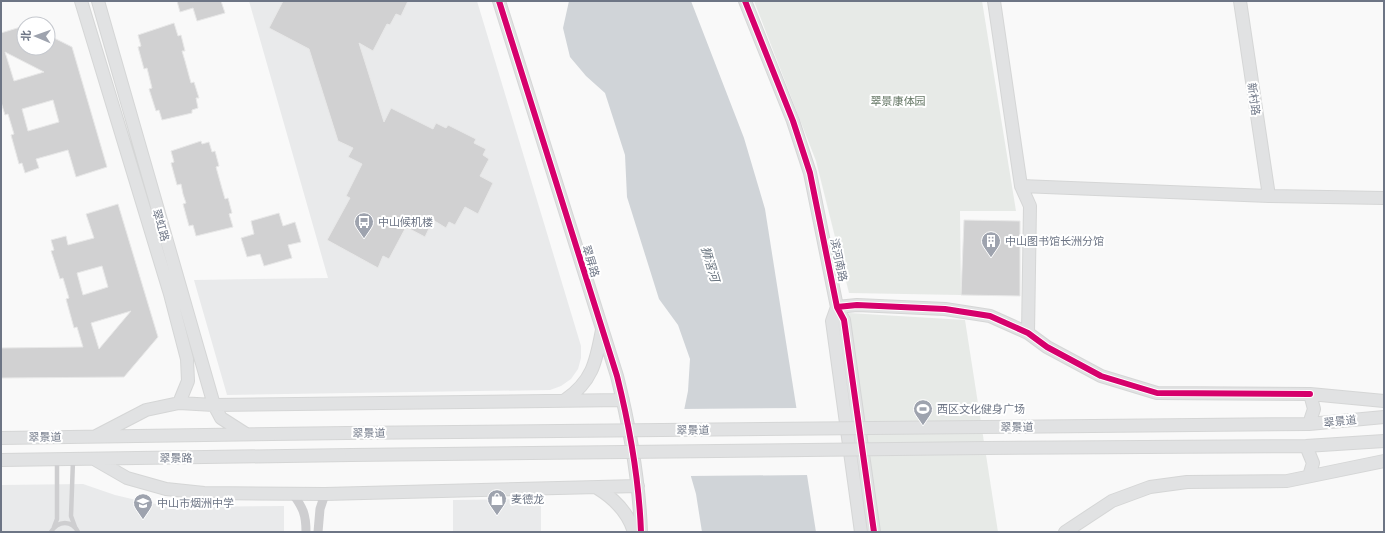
<svg xmlns="http://www.w3.org/2000/svg" width="1385" height="533" font-family="'Source Sans 3','Noto Sans SC',sans-serif">
<style>
.built{fill:#e9eaeb}
.green{fill:#e7eae7}
.water{fill:#d0d4d8}
.pier{fill:#f9f9f9}
.building{fill:#d1d1d2;stroke:#e8e8e8;fill-rule:evenodd}
.lines{fill:none;stroke-linecap:round;stroke-linejoin:round}
.secondary-casing{stroke:#d5d6d6;stroke-width:14}
.lane{stroke:#ceced0;stroke-width:4.5}
.street{stroke:#ceced0;stroke-width:9}
.secondary{stroke:#e1e2e3;stroke-width:12}
.secondary-bridge-casing{stroke:#d5d6d6;stroke-width:14;stroke-linecap:butt}
.secondary-bridge{stroke:#e1e2e3;stroke-width:12}
.cycleway-casing{stroke:#fff;stroke-width:8}
.cycleway{stroke:#d6006c;stroke-width:6}
.labels{text-anchor:middle;stroke-width:4;stroke-linejoin:round;paint-order:stroke}
.street-label{font-size:11px;fill:#6d7585;stroke:#fff}
.park-label{font-size:11px;fill:#667866;stroke:#fff}
.poi-label{font-size:11px;fill:#6d7585;stroke:#fff;text-anchor:start}
.water-label{font-size:12px;font-style:italic;fill:#69747f;stroke:#fff}
</style>
<rect width="100%" height="100%" fill="#f9f9f9"/>
<!-- built -->
<path class="built" d="M249 1H477L581 346V358L578 369 571 379 561 386 550 390 227 395 194 280 328 278Z
M83 484 115 495 149 503 182 507 284 506V532H1V485Z
M541 499V532H453V500Z"/>
<!-- green -->
<path class="green" d="M754 1H982L1016 211H960L961 295 849 293 816 161Z
M849 313 965 320 998 532H879Z"/>
<!-- water -->
<path class="water" d="M569 1H691L744 138 765 209 816 532H702L696 494 679 435 688 391 690 359 678 325 659 299 627 197 625 155 605 93 586 76 570 57 563 28Z"/>
<!-- pier -->
<path class="pier" d="M798 408 808 475 689 476 677 435 682 409Z"/>
<!-- building -->
<path class="building" d="M177 1H221L225 13 197 21 193 8 180 12Z
M283 1H408L401 16 396 14 390 25 387 24 373 51 359 43 384 122 391 108 433 129 436 123 446 128 448 125 476 139 474 143 486 149 483 155 489 159 480 176 493 183 478 214 465 207 455 225 449 222 446 228 433 220 425 237 406 227 389 259 383 256 378 268 327 240 350 198 346 196 362 164 348 157 353 148 338 141 309 49 269 28Z
M174 23 178 36 181 35 185 51H182L185 61 191 83 194 82 199 98H196L198 108 192 110V113L162 120 159 110 156 111 149 89 152 88 147 68 144 69 138 47 141 46 138 35Z
M24 26V48H48V35L72 47 107 167 76 177 68 150 36 159 39 168 25 173 22 163 19 164 11 135 14 134 8 114 5 115 1 102V33ZM5 52 44 72 14 81ZM53 100 59 122 28 131 22 109Z
M201 141 202 144 209 142 212 152 215 151 219 166 216 167 221 185 225 199 228 198 232 213 229 214 233 227 196 236 193 225 189 226 183 204 186 203 183 194 181 184 177 185 171 163 174 162 171 151Z
M118 204 158 337 124 377 1 378V348L83 347 77 327 74 328 66 299 69 298 63 278 60 279 54 260 51 251 54 250 51 240 66 236 68 245 94 238 86 214ZM102 266 108 287 83 295 77 273ZM131 311 99 349 91 323Z
M279 213 283 226 295 222 301 242 288 245 292 258 264 266 260 254 247 257 241 238 254 234 251 221Z
M964 220 1020 221V296L961 295Z"/>
<g class="lines">
<!-- secondary casing -->
<g class="secondary-casing">
<path id="secondary" d="M81 1 170 294 187 359 188 381 179 403
M98 1 214 405 221 418 246 434
M499 1 617 376C630 428 639 479 641 532
M745 1 793 121 810 173 837 307 844 320 874 532
M994 1 1021 186 1030 206 1028 333
M1240 1 1269 196
M1021 186 1269 196 1384 198
M837 307 857 305 945 309 990 316 1028 333 1047 347 1101 376 1157 393 1310 394 1384 401
M837 307 832 321 861 532
M565 400C593 381 596 361 602 330
M1309 424 1314 409 1310 394
M982 427 1309 424 1384 417
M96 436 146 410 179 403 214 405 623 400
M1 438 347 433
M1306 446 1313 463 1309 476
M985 448 1306 446 1384 441
M94 459 127 478 166 489 204 493 325 494 638 486
M1 460 351 455
M597 488C615 499 628 512 634 532
M1065 532 1112 501 1150 487 1187 482 1287 481 1384 461"/>
</g>
<!-- lane -->
<path class="lane" d="M73 460 71 516 75 527
M54 527 57 519V460
M51 532C58 520 72 520 78 532"/>
<!-- street -->
<path class="street" d="M293 494C303 508 306 514 306 532
M318 532 320 509 325 494"/>
<!-- secondary -->
<use href="#secondary" class="secondary"/>
<!-- secondary-bridge casing -->
<g class="secondary-bridge-casing">
<path id="secondary-bridge" d="M347 433 982 427
M351 455 985 448"/>
</g>
<!-- secondary-bridge -->
<use href="#secondary-bridge" class="secondary-bridge"/>
<!-- cycleway casing -->
<g class="cycleway-casing">
<path id="cycleway" d="M499 1 617 376C630 428 639 479 641 532
M745 1 793 121 810 173 837 307 844 320 874 532
M837 307 857 305 945 309 990 316 1028 333 1047 347 1101 376 1157 393 1310 394"/>
</g>
<!-- cycleway -->
<use href="#cycleway" class="cycleway"/>
</g>
<!-- icons -->
<defs>
<g id="bus-pin" transform="scale(1)"><path d="M0 17L-7.5 6A9.5 9.5 0 1 1 7.5 6Z" fill="#9ea3ae" stroke="#fff"/><path d="M-5-6H5V4H4V6H2V4H-2V6H-4V4H-5ZM-3.5-4V0h7V-4ZM-3.5 1.2v1.5H-2V1.2ZM2 1.2v1.5H3.5V1.2Z" fill="#fff"/></g>
<g id="building-pin" transform="scale(1)"><path d="M0 17L-7.5 6A9.5 9.5 0 1 1 7.5 6Z" fill="#9ea3ae" stroke="#fff"/><path d="M-4-6H4V6H1V3H-1V6H-4ZM-2.5-4.3h1.7v1.8h-1.7ZM.8-4.3h1.7v1.8H.8ZM-2.5-1h1.7V.8h-1.7ZM.8-1h1.7V.8H.8Z" fill="#fff"/></g>
<g id="stadium-pin" transform="scale(1)"><path d="M0 17L-7.5 6A9.5 9.5 0 1 1 7.5 6Z" fill="#9ea3ae" stroke="#fff"/><path d="M0-5a6.5 5 0 1 0 0 10a6.5 5 0 1 0 0-10ZM-3.5-1.8h7v3.6h-7Z" fill="#fff"/></g>
<g id="shop-pin" transform="scale(1)"><path d="M0 17L-7.5 6A9.5 9.5 0 1 1 7.5 6Z" fill="#9ea3ae" stroke="#fff"/><path d="M-5-2.5h2.3a2.7 3.5 0 0 1 5.4 0H5L5.5 6h-11ZM-1.5-2.5h3a1.5 2.3 0 0 0-3 0Z" fill="#fff"/></g>
<g id="school-pin" transform="scale(1)"><path d="M0 17L-7.5 6A9.5 9.5 0 1 1 7.5 6Z" fill="#9ea3ae" stroke="#fff"/><path d="M0-5L7-2L0 1L-7-2ZM-4 1L0 2.5L4 1V4Q0 6-4 4Z" fill="#fff"/></g>
</defs>
<g fill-rule="evenodd">
<use href="#bus-pin" x="364" y="222"/>
<use href="#building-pin" x="991" y="241"/>
<use href="#stadium-pin" x="923" y="409"/>
<use href="#shop-pin" x="497" y="499"/>
<use href="#school-pin" x="143" y="503"/>
</g>
<g class="labels">
<!-- street labels -->
<g class="street-label">
<text transform="translate(1254 99) rotate(82)" y="4">新村路</text>
<text transform="translate(161 225) rotate(74)" y="4">翠虹路</text>
<text transform="translate(839 260) rotate(78)" y="4">滨河南路</text>
<text transform="translate(591 261) rotate(73)" y="4">翠屏路</text>
<text transform="translate(1340 421) rotate(-6)" y="4">翠景道</text>
<text transform="translate(1017 427) rotate(-1)" y="4">翠景道</text>
<text transform="translate(693 430) rotate(-1)" y="4">翠景道</text>
<text transform="translate(369 433) rotate(-1)" y="4">翠景道</text>
<text transform="translate(45 437) rotate(-1)" y="4">翠景道</text>
<text transform="translate(176 458) rotate(-1)" y="4">翠景路</text>
</g>
<!-- park labels -->
<g class="park-label">
<text x="898" y="105">翠景康体园</text>
</g>
<!-- poi labels -->
<g class="poi-label">
<text x="378" y="226">中山候机楼</text>
<text x="1005" y="245">中山图书馆长洲分馆</text>
<text x="937" y="413">西区文化健身广场</text>
<text x="511" y="503">麦德龙</text>
<text x="157" y="507">中山市烟洲中学</text>
</g>
<!-- water labels -->
<g class="water-label">
<text transform="translate(710 264) rotate(73)" y="4">狮滘河</text>
</g>
</g>
<!-- border -->
<rect width="1385" height="533" fill="none" stroke="#6d7585" stroke-width="4"/>
<!-- north arrow -->
<g transform="translate(36 36) rotate(272)"><circle r="19" fill="#ffffff" stroke="#c5c8ce"/>
<path d="M0-3L7 15L0 10L-7 15Z" fill="#9ea3ae"/>
<text y="-6" font-size="11" font-weight="bold" text-anchor="middle" fill="#6d7585">北</text>
</g>
</svg>
